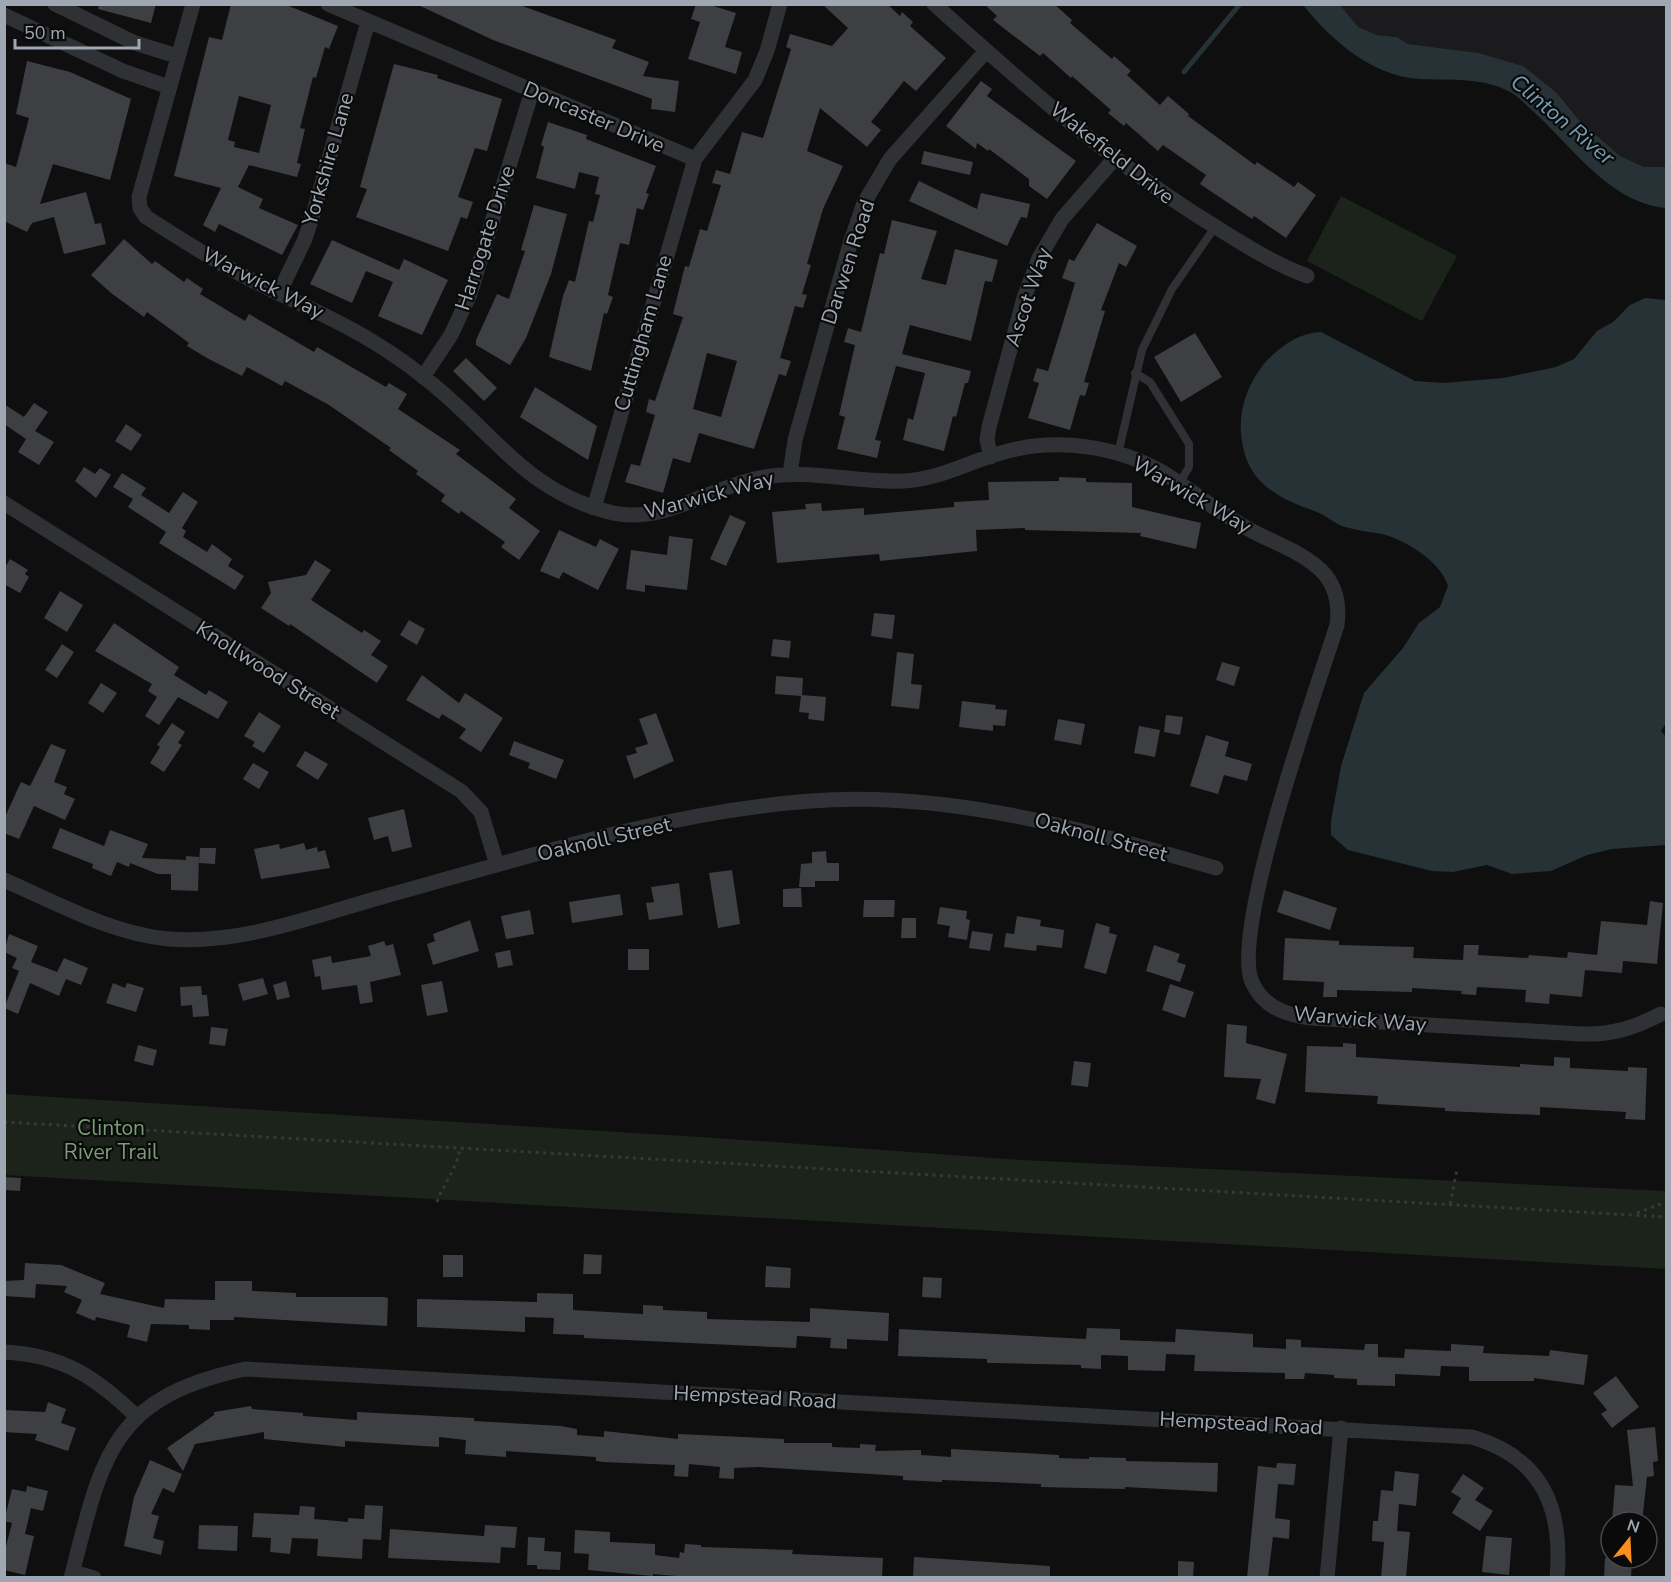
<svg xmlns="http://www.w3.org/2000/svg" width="1671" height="1582" font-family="'Nunito Sans',sans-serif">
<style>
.built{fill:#1b1b1d}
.green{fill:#1b231b}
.water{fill:#273236}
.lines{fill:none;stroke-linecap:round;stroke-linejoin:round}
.stream{stroke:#273236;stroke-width:5}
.building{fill:#3e3f43;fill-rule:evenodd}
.path{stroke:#36383c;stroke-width:3;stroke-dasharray:3 4.5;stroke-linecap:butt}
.service{stroke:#303135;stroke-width:8}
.minor{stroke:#303135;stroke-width:15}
.labels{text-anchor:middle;stroke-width:4.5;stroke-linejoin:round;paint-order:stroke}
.street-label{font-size:21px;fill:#9fa8b2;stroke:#0a0a0b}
.park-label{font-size:21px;fill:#799e75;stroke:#0a0a0b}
.water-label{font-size:22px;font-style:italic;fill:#739db0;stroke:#0a0a0b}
</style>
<rect width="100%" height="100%" fill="#0f0f10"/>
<!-- built -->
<path class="built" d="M1340 5H1666V167H1644L1620 156 1578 119 1557 93 1523 66 1479 53 1408 44 1397 37 1377 35 1358 27Z"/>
<!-- green -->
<path class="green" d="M1341 196 1457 256 1422 321 1307 261Z
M4 1094 716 1138 1022 1160 1666 1191V1269L5 1175Z"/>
<!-- water -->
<path class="water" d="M1303 5H1340L1358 27 1377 35 1397 37 1408 44 1479 53 1523 66 1557 93 1578 119 1620 156 1644 167H1666V208C1611 203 1574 149 1536 114 1528 107 1521 99 1512 93 1481 76 1452 81 1419 79 1372 76 1331 40 1303 5Z
M1645 298 1666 300V723L1661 731 1666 737V845L1612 849 1587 855 1551 871 1512 874 1487 865 1453 872 1432 871 1348 850 1331 835V821L1341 766 1364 693 1403 648 1419 623 1440 607 1448 586C1441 562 1408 542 1386 535 1373 532 1359 531 1345 527 1335 524 1327 516 1317 512 1275 497 1245 482 1241 433 1239 409 1248 384 1263 365 1278 348 1297 333 1321 332L1415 381 1443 383 1503 378 1556 367 1574 359 1597 331 1613 322 1630 305Z"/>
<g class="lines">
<!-- stream -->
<path class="stream" d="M1184 72 1240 4"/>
</g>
<!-- building -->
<path class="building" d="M99 4H156L151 23 98 9Z
M231 4H284L338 26 329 49 325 47 316 78 313 77 300 128 305 129 297 163 301 164 297 177 249 165 238 187 263 199 259 208 298 225 282 255 219 224 215 232 203 225 221 188 174 176 209 37 222 40ZM239 96 271 105 259 153 234 147 235 142 228 140Z
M416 4H517L616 40 612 48 649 62 643 76 679 81 675 112 651 109 652 99 493 40Z
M696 4H707L736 13 725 47 742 52 736 74 688 59 700 22 691 19Z
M822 4H887L900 16 902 12 913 22 910 26 946 58 916 91 904 81 871 122 881 130 867 147 820 108 807 151 843 166 823 209 807 264 811 265 802 294 807 295 803 308 795 306 780 358 791 361 786 376 779 374 754 449 699 433 690 463 673 458 663 493 625 482 631 464 640 466 655 415 646 412 649 399 655 401 683 317 673 314 685 266 689 267 700 229 707 231 721 185 712 183 716 170 730 174 742 132 763 138 791 49 786 47 790 34 832 46 848 28ZM707 353 737 361 721 417 693 409Z
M984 4H1054L1072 20 1070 23 1112 59 1114 56 1131 71 1127 75 1160 105 1168 96 1189 114 1188 116 1255 165 1257 162 1294 187 1298 182 1316 195 1286 238 1254 216 1252 219 1200 184 1206 175 1163 145 1158 151 1126 123 1124 126 1108 113 1111 110 1072 76 1071 78 1043 53 1040 56 993 20 997 16Z
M27 61 70 72 131 99 110 180 53 164 40 204 86 192 95 224 101 223 106 244 64 254 54 217 32 223 27 232 4 221V163L16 167 29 118 16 114Z
M394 64 438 75 437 78 502 99 487 151 475 148 458 197 473 202 467 219 461 217 448 251 356 217 367 189 360 187Z
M981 81 992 89 987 96 1076 161 1047 199 1029 186V179L989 149 988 151 977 143 976 149 946 126Z
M548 122 587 135 586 139 656 166 646 193 649 194 643 210 637 208 629 245 620 243 608 295 613 297 607 314 604 313 591 371 549 357 563 296 569 280 575 282 589 221 593 222 600 195 595 194 599 177 579 172 575 189 536 178 544 147 541 145Z
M924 151 973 162 970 175 921 164Z
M919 181 977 209 981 193 1030 204 1027 218 1021 217 1007 246 909 201Z
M534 205 567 214 551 274 526 338 510 365 476 345V340L497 294 509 299 525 251 521 250Z
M892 220 937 231 921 279 946 285 955 249 998 260 992 282 985 281 971 341 910 325 902 354 971 371 968 383H965L956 417 953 416 944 451 903 440 908 418 913 420 925 373 896 366 875 440 881 441 877 458 837 449 845 417 839 415 855 345 844 342 848 328 861 332 880 253 884 254Z
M1097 223 1137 246 1126 267 1119 263 1101 310 1105 311 1084 382 1089 383 1085 396 1080 395 1070 430 1028 418 1039 383 1033 381 1037 368 1048 371 1061 329 1075 283 1062 278 1069 259 1074 261Z
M124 239 152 264 155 261 184 282 187 278 203 289 200 294 245 321 249 314 314 352 317 347 386 387 389 383 407 394 398 409 460 450 456 454 516 499 509 508 540 531 519 560 501 547 505 542 461 511 459 514 441 501 445 495 416 474 418 471 389 450 391 448 329 405 285 381 282 386 247 367 242 376 207 358 187 346 189 343 147 312 144 317 111 293 91 275Z
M332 240 399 270 404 259 448 280 422 335 378 316 393 282 366 271 352 303 310 284Z
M1195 333 1222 377 1181 402 1154 357Z
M466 358 497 388 484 401 453 371Z
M535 387 597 426 588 460 520 417Z
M34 403 48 412 35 431 54 442 39 465 18 452 26 439 4 424V404L24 417Z
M126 424 142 435 131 451 115 441Z
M84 467 95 474 100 468 111 475 96 498 75 481Z
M122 473 146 488 141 495 169 513 183 492 198 502 182 528 186 531 183 537 207 552 212 544 232 559 228 566 244 576 235 590 159 543 166 532 128 507 133 499 113 487Z
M1059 477 1086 478V482L1132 483V507L1201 523 1196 549 1140 536 1141 533 1025 530V528L976 530 977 551 880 561 879 554 777 563 772 512 806 509 805 504 821 503 822 511 864 508V515L954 507V502L989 500 988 482 1059 481Z
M730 515 746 522 726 566 710 559Z
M559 530 596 547 600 539 619 549 598 590 563 572 559 579 540 571Z
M669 536 693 539 687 590 645 585V592L626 589 631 550 667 555Z
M10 559 28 570 25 574 29 577 20 593 4 584V569Z
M315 560 331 570 311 600 362 633 364 630 381 641 371 655 388 666 377 683 290 624 289 626 261 608 271 593 268 582 306 575Z
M60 591 83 605 67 632 44 618Z
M874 613 895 615 892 639 871 636Z
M409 620 425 629 417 645 400 635Z
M114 623 179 667 174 675 206 695 209 690 228 702 218 719 178 697 159 725 145 716 157 697 148 691 152 684 95 651Z
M773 639 791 641 789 658 771 656Z
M62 644 74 652 57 678 45 670Z
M897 652 914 654 911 684 922 685 919 709 891 706Z
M1222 662 1240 667 1234 686 1216 680Z
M422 675 459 703 465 693 503 718 481 752 459 738 466 729 442 714 439 719 406 700Z
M776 676 803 678 802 695 826 697 824 721 808 719 809 713 799 712 801 696 775 694Z
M101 683 117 693 103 713 88 703Z
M962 701 996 705 995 709 1007 710 1005 726 993 725V731L959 727Z
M259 712 281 726 264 753 252 746 255 742 244 736Z
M656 713 674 761 634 779 626 756 637 753 635 748 648 744 639 719Z
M1166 715 1183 717 1180 735 1164 732Z
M1058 719 1085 724 1081 745 1054 740Z
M172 723 185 732 178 743 182 745 164 772 150 763 160 747 157 745Z
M1139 726 1160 730 1155 757 1134 753Z
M1206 735 1229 742 1225 756 1252 764 1247 781 1224 775 1218 794 1190 786Z
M514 741 564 760 556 779 528 768 530 763 509 755Z
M51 744 66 750 54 782 67 787 64 794 75 799 65 820 34 806 19 839 4 833V819L21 782 30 786Z
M305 751 328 764 318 780 296 766Z
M253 763 269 772 259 789 243 779Z
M404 809 412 847 392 852 388 836 374 840 368 818Z
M60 828 104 846 110 830 148 844 142 858 186 860V856L199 857 198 891 171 890V874H158L130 863 129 867 117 862 111 876 92 868 93 864 52 848Z
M304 843 306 850 317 847 318 852 325 850 330 868 261 879 254 849 279 844 280 849Z
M200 848H216L215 864 199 863Z
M826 851 827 863H839V881H815V887H799L801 864 812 863V852Z
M732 870 740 924 718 928 709 873Z
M679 883 683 915 649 920 646 903 654 902 651 887Z
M801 888 802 907H783V889Z
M1284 890 1337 908 1330 930 1277 912Z
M620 894 623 915 572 923 569 902Z
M864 900H895L894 917H863Z
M1650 901 1663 903 1657 964 1623 961 1622 973 1585 970 1582 997 1550 994 1549 1004 1525 1002 1526 990 1477 987 1476 995 1461 994 1462 991 1412 988V992L1337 990V997H1323L1324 982 1283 980 1285 938 1339 941V945L1414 947 1413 958 1463 960 1464 945H1479L1478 955 1528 958 1529 955 1567 958 1568 952 1597 955 1601 921 1647 925Z
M940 907 967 911 966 919 970 920 967 940 948 937 950 926 937 924Z
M530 910 534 934 506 939 501 916Z
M1017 916 1041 920 1040 926 1064 930 1062 948 1037 945 1036 951 1004 947 1006 933 1014 934Z
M902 918H916V938H901Z
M470 920 479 951 433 965 427 944 435 941 433 934Z
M1096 923 1110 927 1109 933 1117 935 1106 974 1084 968Z
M972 931 993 934 990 951 969 948Z
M9 934 38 946 31 962 57 972 64 958 88 968 81 985 66 979 59 996 30 983 18 1014 4 1008 19 971 12 968 17 958 4 952Z
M384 941 386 946 393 944 401 975 370 982 373 1002 360 1004 357 985 322 990 320 976 315 977 312 960 331 956 332 963 371 956 368 946Z
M1154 945 1180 954 1177 962 1186 965 1180 982 1146 971Z
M628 949H649V970H628Z
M510 950 513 965 498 968 495 953Z
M263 978 268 994 243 1001 238 984Z
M286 981 290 997 277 1000 273 985Z
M442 981 448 1012 427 1016 421 985Z
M113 983 125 988 127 983 144 988 136 1012 106 1003Z
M1170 984 1194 992 1185 1018 1162 1010Z
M201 986 202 995H207L209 1016 193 1017 192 1005 181 1006 180 987Z
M1227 1024 1247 1026 1246 1043 1287 1054 1275 1104 1256 1099 1261 1079 1224 1077Z
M211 1027 228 1029 225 1046 209 1044Z
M1343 1043 1356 1044V1057L1520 1067V1064L1554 1066V1057L1570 1058V1068L1628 1071V1067L1647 1068 1645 1120 1625 1119 1626 1112 1540 1107V1115L1445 1111V1108L1377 1104 1378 1096 1305 1092 1307 1046 1343 1047Z
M138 1045 157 1050 153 1066 134 1061Z
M1074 1061 1091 1063 1088 1087 1071 1085Z
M4 1177 21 1178 20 1191 4 1190Z
M584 1254 602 1255 601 1274H583Z
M443 1255H463V1277H443Z
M25 1263 61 1265 105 1283 100 1294 164 1308 165 1299 215 1300V1281H252V1291L296 1293V1297H384L388 1298 387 1326 234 1317V1320H210V1330L189 1329V1325L151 1324 147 1342 127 1337 130 1325 96 1317 95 1321 76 1313 82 1300 64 1292 67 1286 36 1284 35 1298 4 1296V1281L24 1280Z
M766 1266 791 1268 790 1288 765 1287Z
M923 1277 942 1278 941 1298 922 1297Z
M537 1293 573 1294V1310L643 1314V1305L663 1306V1310L707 1312V1319L810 1322V1308L889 1313 888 1341 847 1339V1349L830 1348 831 1338 797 1336 796 1348 584 1338V1335L553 1334 554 1318 525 1317V1332L417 1327V1299L537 1302Z
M1087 1328 1120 1329V1340L1175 1342 1176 1329 1253 1334V1347L1286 1349V1339L1301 1340V1347L1364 1350 1365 1344H1378V1357L1404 1358 1405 1349 1451 1351V1344L1484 1346 1483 1353 1549 1356 1550 1350 1588 1355 1584 1385 1534 1378V1381H1469V1367L1441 1366 1440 1376 1395 1374V1386L1357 1385V1379L1334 1378V1375L1305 1373 1304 1379H1285V1373L1194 1371 1195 1355 1166 1354 1165 1371 1128 1370V1356L1101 1355V1369L1081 1368V1365L997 1363H987V1359L898 1356 899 1329 1086 1339Z
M1616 1376 1639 1407 1612 1428 1601 1414 1607 1410 1593 1393Z
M48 1402 66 1409 61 1423 76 1428 68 1451 35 1440 37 1434 4 1432V1410L45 1412Z
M251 1406 252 1409 303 1413V1416L357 1420V1412L474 1418V1421L561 1426 577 1429V1435L604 1437V1431L678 1439V1434L784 1439V1443H832V1447L860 1448V1444L876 1445 875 1451 921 1450V1455L951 1457V1449L1059 1455V1458L1089 1459V1457L1126 1458V1461L1218 1463 1217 1492 1125 1487V1489L1081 1488 1041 1487V1484L942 1480V1482L903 1480V1476L759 1467 734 1468V1479L719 1478 720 1467 689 1464 688 1477 674 1476 675 1465 603 1462 596 1461V1457L506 1451V1457L465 1454 466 1440 439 1437V1447L345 1441V1447L264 1439V1432L195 1444 183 1471 167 1448 214 1415V1412Z
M1655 1427 1658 1461 1653 1462 1654 1476 1647 1477 1642 1522H1612L1615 1485 1633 1486 1627 1430Z
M150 1460 182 1474 174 1493 163 1488 151 1514 159 1516 153 1538 164 1541 161 1555 124 1546 134 1497Z
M1277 1463 1296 1464 1294 1485 1278 1484 1275 1518 1290 1520 1289 1539 1273 1537 1268 1578H1247L1258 1466 1276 1468Z
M1395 1471 1419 1474 1416 1506 1399 1504 1397 1531 1410 1532 1406 1578H1381L1384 1542 1372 1541 1373 1521H1378L1381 1490 1393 1491Z
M1463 1474 1484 1488 1475 1500 1493 1511 1480 1531 1452 1513 1461 1498 1451 1492Z
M27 1486 48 1491 43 1511 31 1508 25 1534 34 1536 25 1575 4 1570V1554L12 1523 4 1521 12 1489 26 1492Z
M365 1505 383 1506 381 1540 363 1539 362 1559 317 1556 318 1539 292 1538 290 1554 270 1552 271 1538 252 1537 254 1513 299 1515 300 1506 315 1507 314 1519 348 1522V1518L364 1519Z
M199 1525 238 1526 237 1551 198 1549Z
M485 1525 517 1527 515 1548 501 1547 500 1563 388 1558 390 1529 484 1536Z
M575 1530 610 1532V1542L655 1544V1555L679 1558 680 1552 684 1553 685 1544 701 1545V1547L793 1550 792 1554 883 1558 882 1578 688 1577 653 1574V1576L588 1570 589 1554 574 1553Z
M1486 1536 1512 1538 1509 1575 1482 1572Z
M528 1537 545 1538 544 1551 561 1552 560 1570 537 1569V1565H527Z
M914 1557 1050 1566V1578H913Z
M1605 1558H1632L1631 1578H1604Z
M1178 1561 1194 1562 1193 1578H1178Z"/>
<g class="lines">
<!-- path -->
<path class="path" d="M4 1122 1666 1217
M437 1202C444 1182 457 1169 460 1148
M1450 1204 1457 1169
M1637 1213 1666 1202"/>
<!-- service -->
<path class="service" d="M1135 373 1150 382 1189 444V467L1179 484
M1118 454 1142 350 1172 289 1215 227"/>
<!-- minor -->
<path class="minor" d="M55 4 135 43 177 56
M193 4 139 197 140 208 146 217C179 238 211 259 246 277 289 300 334 317 375 343 408 363 439 388 467 415 515 461 546 497 613 513 664 524 711 487 759 478 807 468 854 483 903 481 943 479 971 460 1008 451 1058 438 1117 446 1162 472 1193 491 1221 515 1254 532 1297 554 1345 566 1337 625 1317 688 1230 931 1252 982 1263 1007 1286 1015 1311 1018L1581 1034C1612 1035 1634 1028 1661 1014
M328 4 695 159 755 80 767 51 780 4
M934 4C1022 83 1110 162 1211 224 1243 244 1272 263 1307 276
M4 15 123 71 169 87
M279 293 305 239 314 211 368 22
M423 377 451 335 470 294 532 91
M991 457 987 440 989 427 1024 298 1039 258 1062 219 1115 158
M790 474 795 440 850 244 864 203 890 159 986 51
M4 503 461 791 481 812 497 865
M594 508 695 159
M4 880C57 903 112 934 169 939 243 945 319 914 389 895 527 857 667 812 810 801 950 790 1083 830 1216 868
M4 1352C63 1355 96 1377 137 1417
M73 1572 94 1578
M71 1578C102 1458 109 1398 245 1369L1472 1437C1543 1458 1563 1508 1557 1578
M1327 1578 1341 1428"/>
</g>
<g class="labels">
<!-- street labels -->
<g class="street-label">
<text transform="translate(594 117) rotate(23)" y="7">Doncaster Drive</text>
<text transform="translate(1112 153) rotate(38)" y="7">Wakefield Drive</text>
<text transform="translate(328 159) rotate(-74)" y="7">Yorkshire Lane</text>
<text transform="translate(485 238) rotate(-72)" y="7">Harrogate Drive</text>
<text transform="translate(848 262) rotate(-72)" y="7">Darwen Road</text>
<text transform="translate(263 283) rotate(27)" y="7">Warwick Way</text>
<text transform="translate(1028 297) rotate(-71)" y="7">Ascot Way</text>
<text transform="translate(643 333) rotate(-74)" y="7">Cuttingham Lane</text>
<text transform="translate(709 495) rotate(-15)" y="7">Warwick Way</text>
<text transform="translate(1192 495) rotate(30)" y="7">Warwick Way</text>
<text transform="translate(268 670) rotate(32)" y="7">Knollwood Street</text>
<text transform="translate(1101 837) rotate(15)" y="7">Oaknoll Street</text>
<text transform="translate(604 839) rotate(-13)" y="7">Oaknoll Street</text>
<text transform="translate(1360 1019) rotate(5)" y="7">Warwick Way</text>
<text transform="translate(755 1397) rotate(3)" y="7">Hempstead Road</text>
<text transform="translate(1241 1423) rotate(3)" y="7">Hempstead Road</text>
</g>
<!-- park labels -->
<g class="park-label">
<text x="111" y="1135">Clinton<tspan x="111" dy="24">River Trail</tspan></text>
</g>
<!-- water labels -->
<g class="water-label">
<text transform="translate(1563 119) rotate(40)" y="8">Clinton River</text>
</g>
</g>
<!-- border -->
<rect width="1671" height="1582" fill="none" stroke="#9fa8b2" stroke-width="12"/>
<!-- north arrow -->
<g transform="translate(1629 1540) rotate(18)"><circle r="28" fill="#0a0a0b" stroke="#46494e" stroke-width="1.5"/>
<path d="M0-4.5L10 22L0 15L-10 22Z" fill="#f98d1e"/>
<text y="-9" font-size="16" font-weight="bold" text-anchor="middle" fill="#9fa8b2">N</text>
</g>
<!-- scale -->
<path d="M15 39v9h124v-9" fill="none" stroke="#9fa8b2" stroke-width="3"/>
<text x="24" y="39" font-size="18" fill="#9fa8b2" stroke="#0a0a0b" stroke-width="4.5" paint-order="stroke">50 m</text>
</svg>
